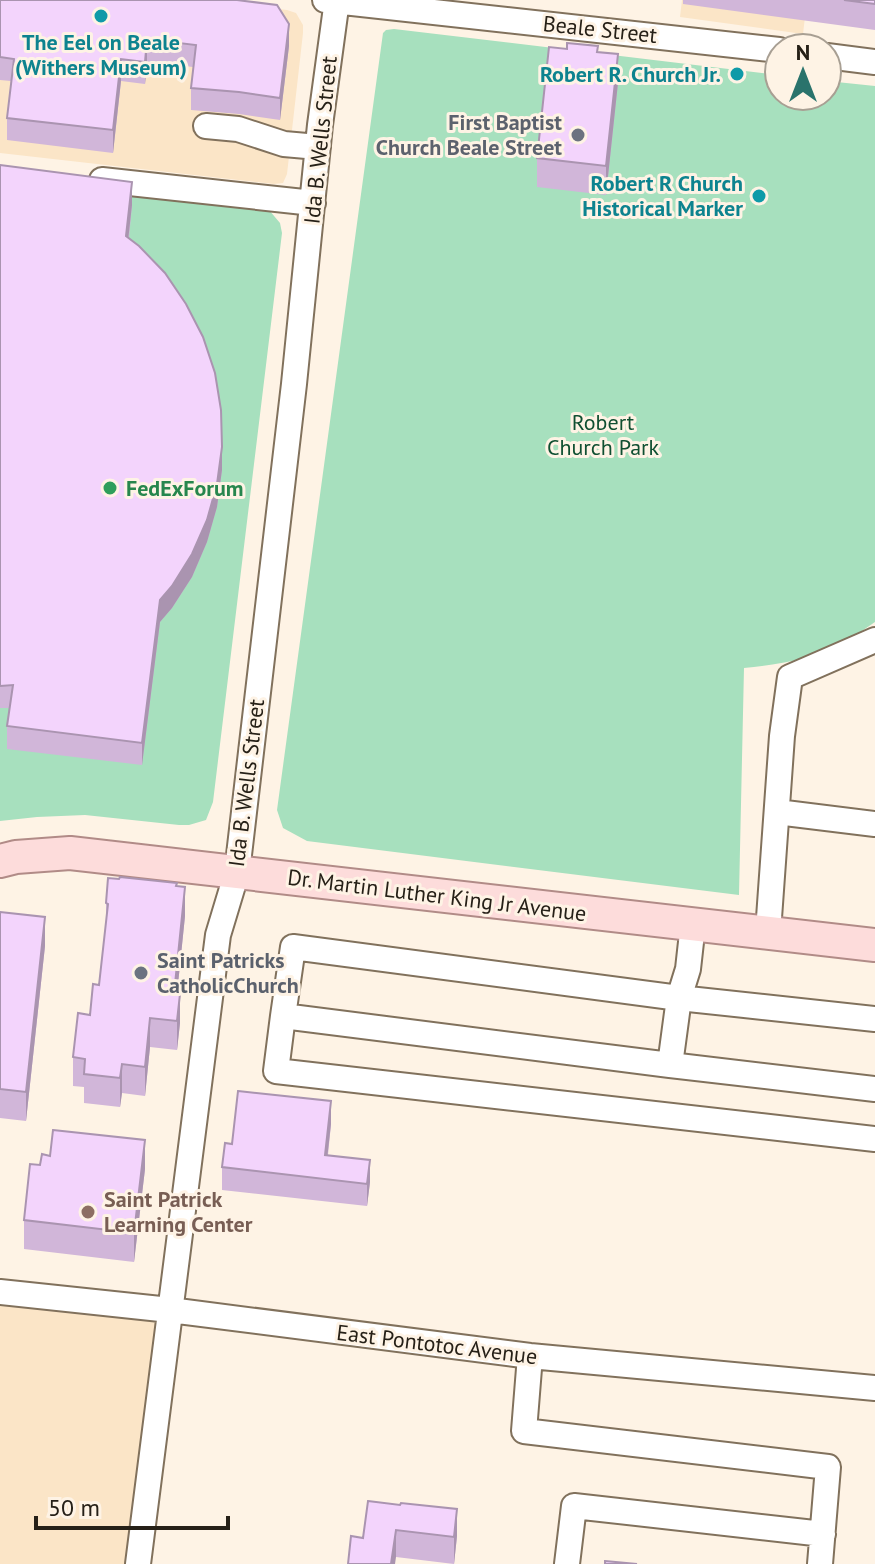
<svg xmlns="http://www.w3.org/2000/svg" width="875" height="1564" font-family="'PT Sans',sans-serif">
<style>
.built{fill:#fbe5c7}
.green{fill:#a7e0be}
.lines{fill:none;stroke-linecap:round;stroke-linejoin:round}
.minor-casing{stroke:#81715c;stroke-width:28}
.major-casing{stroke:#b18b87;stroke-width:36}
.minor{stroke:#fff;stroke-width:24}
.major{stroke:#fddcdb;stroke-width:32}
.wall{fill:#d1b6d9}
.shaded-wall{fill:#aa94b0}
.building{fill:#f3d4fc;stroke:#aa94b0;stroke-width:2}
.culture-dot{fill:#0f9aa8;stroke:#fef3e5;stroke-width:3}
.worship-dot{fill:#6b7280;stroke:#fef3e5;stroke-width:3}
.leisure-dot{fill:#2e9e5b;stroke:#fef3e5;stroke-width:3}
.education-dot{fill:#8d6e63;stroke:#fef3e5;stroke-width:3}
.labels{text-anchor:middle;stroke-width:6;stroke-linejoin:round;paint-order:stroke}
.street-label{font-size:22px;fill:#262017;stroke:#fef3e5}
.culture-label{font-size:22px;font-weight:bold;fill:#0d838f;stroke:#fef3e5;text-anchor:end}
.worship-label{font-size:22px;font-weight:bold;fill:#5b616d;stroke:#fef3e5;text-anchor:end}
.park-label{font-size:22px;fill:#0f4f31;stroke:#fef3e5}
.leisure-label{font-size:22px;font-weight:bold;fill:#27864d;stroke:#fef3e5;text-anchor:start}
.education-label{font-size:22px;font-weight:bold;fill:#785e54;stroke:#fef3e5;text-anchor:start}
</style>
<rect width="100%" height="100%" fill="#fef3e5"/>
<!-- built -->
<path class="built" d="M0 0H202L287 10 296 13 303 25V33L287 174 283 183 274 184 0 153Z
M682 0H807L803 34 680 17Z
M0 1297 161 1315 131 1564H0Z"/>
<!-- green -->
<path class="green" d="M394 29 779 75V96H827V81L875 86V622C864 629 854 637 843 643 813 659 777 665 744 668L739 895 307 841 283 828 277 810 383 33 386 30Z
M0 177 269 210 280 223 282 233 213 802 206 820 189 825H179L85 815 37 817 0 821Z"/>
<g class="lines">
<!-- minor casing -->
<g class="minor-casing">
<path id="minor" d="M325 0 779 50
M827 56 875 62
M206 126 238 129 284 144 318 147
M102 180 313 203
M777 812 875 824
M693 924 688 969 679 998 670 1065 283 1016 293 947 679 998 875 1019
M768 932 782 736 790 677 875 640
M283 1016 276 1071 875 1139
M670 1065 875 1089
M0 1292 170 1310 530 1356 875 1388
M530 1356 524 1431 828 1467 820 1564
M138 1564 218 935 237 872 294 384 320 125 337 0
M567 1564 574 1506 823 1534"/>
</g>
<!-- major casing -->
<g class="major-casing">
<path id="major" d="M0 861 16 857 70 853 875 945"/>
</g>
<!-- minor -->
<use href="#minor" class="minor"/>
<!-- major -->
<use href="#major" class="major"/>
</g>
<!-- wall -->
<path class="wall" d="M0 0 289 46 280 120 239 114 191 110V88L193 67 147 62 145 84 121 81 113 153 7 140V118L11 81 0 80Z
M683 0H875V30L683 4Z
M598 52 618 83 606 195 537 187V158Z
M0 165 132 205 129 238 222 470 217 507 207 542 192 577 172 608 160 622 142 765 7 749V726L10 708H0Z
M177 886 185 916 177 994 180 1023 177 1050 150 1047 145 1096 122 1093 120 1107 84 1103V1087L73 1086V1057L90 1015 99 985 106 925V903Z
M0 912 45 946 26 1121 0 1118Z
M331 1124 328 1155 370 1182 367 1206 222 1190V1167L232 1144Z
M145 1169 134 1262 24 1249V1220Z
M368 1501 457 1536 454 1564 396 1557 363 1538Z"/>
<!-- shaded-wall -->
<path class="shaded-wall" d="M289 24V46L280 120V98Z
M147 39V62L145 84V62Z
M618 54V83L606 195V166Z
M121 59V81L113 153V130Z
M132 182V205L126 259V236Z
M222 447V470L217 507 207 542 192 577 172 608 160 622 142 765V743L160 600Z
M185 887V916L174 1023V994Z
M45 917V946L26 1121V1092Z
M180 994V1023L177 1050V1021Z
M150 1018V1047L145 1096V1067Z
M122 1064V1093L120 1107V1078Z
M331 1101V1124L325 1177V1155Z
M145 1140V1169L134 1262V1233Z
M370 1160V1182L367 1206V1184Z
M457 1509V1536L454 1564V1537Z
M396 1530V1557L395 1564H391Z"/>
<!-- building -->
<path class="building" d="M0 0H237L277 5 289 24 280 98 239 92 191 88 196 45 147 39 145 62 121 59 113 130 7 118 14 59 0 57Z
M844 0H875V4Z
M567 43 598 46 597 52 618 54 606 166 537 158 549 47 567 49Z
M0 165 132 182 126 236 139 246 165 273 186 304 203 337 215 373 221 410 222 447 217 484 207 520 192 554 172 586 160 600 142 743 7 726 13 685 0 686Z
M120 877 177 883 176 886 185 887 174 994H180L177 1021 150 1018 145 1067 122 1064 120 1078 84 1074 85 1059 73 1057 78 1013 90 1015 93 984 99 985 108 904 106 903 108 878 119 879Z
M0 912 45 917 26 1092 0 1089Z
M238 1091 331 1101 325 1155 370 1160 367 1184 222 1167 225 1143 232 1144Z
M53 1130 145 1140 134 1233 24 1220 30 1164 40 1165 42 1154 50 1156Z
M368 1501 400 1505 401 1503 457 1509 454 1537 396 1530 391 1564H348L351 1536 363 1538Z
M605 1561 637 1564H605Z"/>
<!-- markers -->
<g class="culture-dot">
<circle cx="101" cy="16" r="8"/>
<circle cx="737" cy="74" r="8"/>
<circle cx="759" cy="196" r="8"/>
</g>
<g class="worship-dot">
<circle cx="578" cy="135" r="8"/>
<circle cx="141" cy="973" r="8"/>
</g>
<circle class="leisure-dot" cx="110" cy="488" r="8"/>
<circle class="education-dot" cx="88" cy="1212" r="8"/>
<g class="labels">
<!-- street labels -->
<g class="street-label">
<text transform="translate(600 29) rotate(6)" y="8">Beale Street</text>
<text transform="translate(320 140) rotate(-84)" y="8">Ida B. Wells Street</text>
<text transform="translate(246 783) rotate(-83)" y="8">Ida B. Wells Street</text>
<text transform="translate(437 895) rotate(7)" y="8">Dr. Martin Luther King Jr Avenue</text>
<text transform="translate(437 1344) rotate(7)" y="8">East Pontotoc Avenue</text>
</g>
<!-- culture labels -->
<g class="culture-label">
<text x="101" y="50" text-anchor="middle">The Eel on Beale<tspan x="101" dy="25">(Withers Museum)</tspan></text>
<text x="721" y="82">Robert R. Church Jr.</text>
<text x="743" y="191">Robert R Church<tspan x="743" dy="25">Historical Marker</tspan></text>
</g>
<!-- worship labels -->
<g class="worship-label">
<text x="562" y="130">First Baptist<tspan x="562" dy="25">Church Beale Street</tspan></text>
<text x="157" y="968" text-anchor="start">Saint Patricks<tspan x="157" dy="25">CatholicChurch</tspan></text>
</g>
<!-- park labels -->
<g class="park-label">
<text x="603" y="430">Robert<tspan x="603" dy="25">Church Park</tspan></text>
</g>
<!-- leisure labels -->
<g class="leisure-label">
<text x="126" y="496">FedExForum</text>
</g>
<!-- education labels -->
<g class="education-label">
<text x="104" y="1207">Saint Patrick<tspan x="104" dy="25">Learning Center</tspan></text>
</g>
</g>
<!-- north arrow -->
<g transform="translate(803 72)"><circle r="38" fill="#fef3e5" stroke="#a89f93" stroke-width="2"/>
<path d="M0-6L14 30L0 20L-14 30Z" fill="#2a736c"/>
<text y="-12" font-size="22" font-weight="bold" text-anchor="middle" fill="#262017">N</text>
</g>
<!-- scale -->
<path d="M36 1516v12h192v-12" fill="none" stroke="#262017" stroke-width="4"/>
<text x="48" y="1516" font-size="24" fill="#262017" stroke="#fef3e5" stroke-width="6" paint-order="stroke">50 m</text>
</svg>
